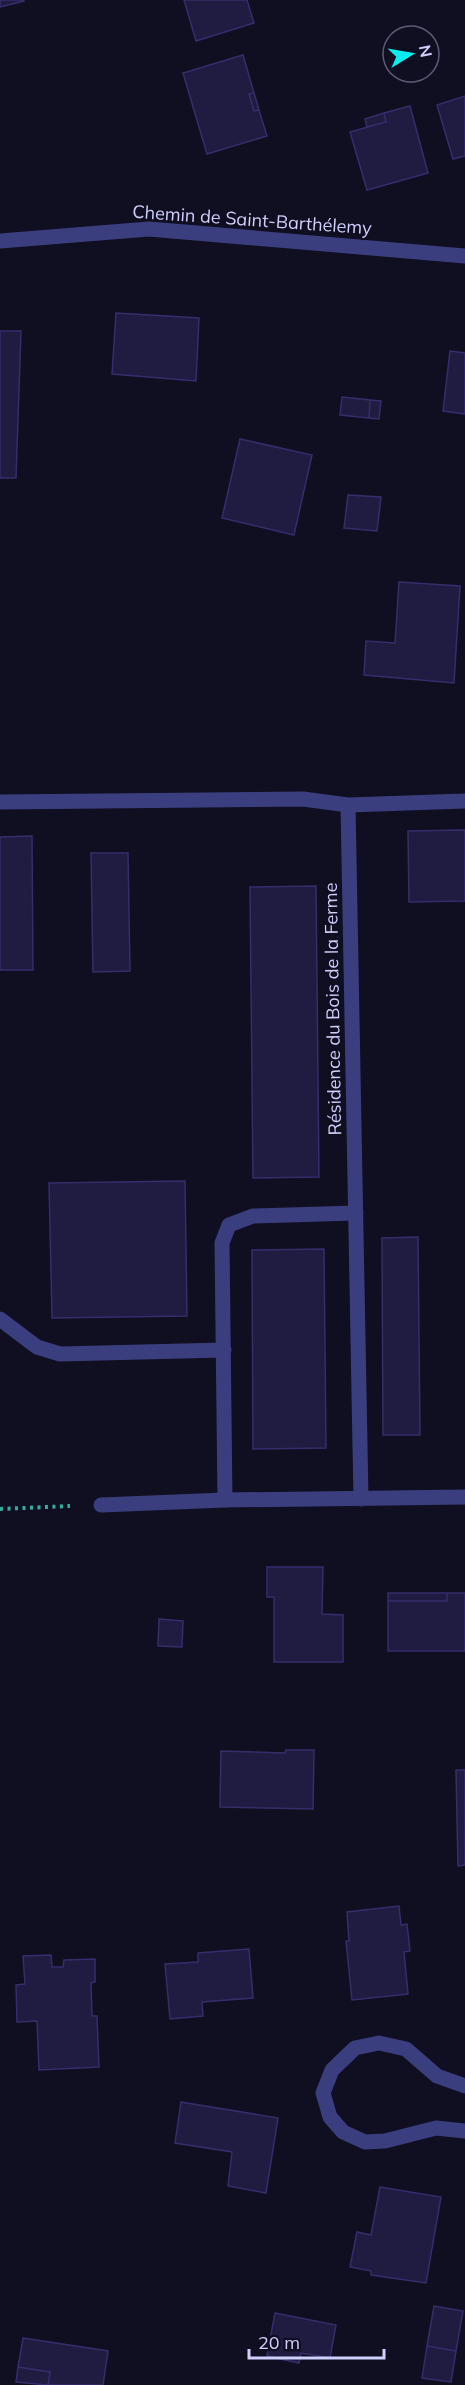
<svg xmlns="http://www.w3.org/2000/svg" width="465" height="2385" font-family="Mulish,sans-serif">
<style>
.building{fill:#1f1b41;stroke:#352e6c;stroke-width:1.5}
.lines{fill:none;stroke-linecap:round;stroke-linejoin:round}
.path{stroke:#33ae9c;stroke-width:4;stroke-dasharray:3 4.5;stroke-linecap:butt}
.service{stroke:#3b3e7e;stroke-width:15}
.minor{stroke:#3b3e7e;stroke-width:15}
.tertiary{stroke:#3b3e7e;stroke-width:15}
.labels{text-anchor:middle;stroke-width:4.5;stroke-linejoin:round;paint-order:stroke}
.street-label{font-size:18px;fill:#d1d0fd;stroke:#100e21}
</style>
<rect width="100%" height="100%" fill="#100e21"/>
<!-- building -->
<path class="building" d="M0 0H23L24 1 0 7Z
M184 0H247L254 23 196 41Z
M243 55 254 93 249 94 254 111 259 110 267 136 207 154 183 73Z
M254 93 259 110 254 111 249 94Z
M465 96V156L453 159 437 105Z
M410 106 428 173 367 190 350 132 386 122 384 113Z
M384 113 386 122 367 127 365 119Z
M116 313 199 318 196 381 112 374Z
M0 331H21L16 478H0Z
M450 351 465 353V414L443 411Z
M342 397 370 400 369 418 340 415Z
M370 400 381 401 379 419 369 418Z
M240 439 312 455 294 535 222 518Z
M348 495 381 497 377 531 344 528Z
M399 582 460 586 454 683 364 675 366 641 395 643Z
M465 830V901L409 902 408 831Z
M32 836 33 970H0V837Z
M91 853H128L130 971 93 972Z
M316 886 319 1177 253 1178 250 887Z
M185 1181 187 1316 52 1318 49 1183Z
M418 1237 420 1435H383L382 1238Z
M324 1249 326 1448 253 1449 252 1250Z
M267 1567H323L322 1614 343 1615V1662H274V1597H267Z
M388 1593H447V1601H388Z
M447 1593H465V1651H388V1601H447Z
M159 1619 183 1621 182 1647 158 1646Z
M286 1750H314L313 1809 220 1807 221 1751 285 1753Z
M456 1770H465V1865L458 1866Z
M399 1906 401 1925 407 1924 410 1951 404 1952 408 1994 352 2000 346 1941H349L347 1912Z
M249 1949 253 1998 202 2002 203 2016 170 2019 165 1964 198 1962V1953Z
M51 1955 52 1967H63L64 1960 95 1959V1982L91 1983 92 2016H97L99 2067 39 2070 37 2021 17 2022 16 1985 25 1984 23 1956Z
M181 2102 278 2118 266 2193 228 2186 232 2152 175 2143Z
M380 2187 441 2197 426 2283 371 2275V2271L350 2267 357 2232 371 2235Z
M434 2306 463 2311 456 2351 427 2346Z
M275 2313 336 2325 330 2358 301 2353 299 2363 267 2356Z
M23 2338 108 2351 103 2385H48L50 2372 18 2367Z
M427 2346 456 2351 451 2382 422 2378Z
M18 2367 50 2372 48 2385 16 2382Z"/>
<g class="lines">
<!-- path -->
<path class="path" d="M0 1509 70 1506"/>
<!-- service -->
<path class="service" d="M101 1505 225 1500"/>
<!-- minor -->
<path class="minor" d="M0 802 303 799 348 805 465 801
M348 805 361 1499
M356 1213 253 1216 229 1225 222 1243 225 1500 465 1497
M0 1319 37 1347 60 1354 224 1350
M465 2086 437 2076 406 2049 379 2043 355 2048 332 2070 323 2093 330 2117 343 2132 365 2142 385 2141 436 2128 465 2131"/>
<!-- tertiary -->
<path class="tertiary" d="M0 241 149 229 465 256"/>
</g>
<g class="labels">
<!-- street labels -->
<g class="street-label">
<text transform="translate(252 220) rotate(4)" y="6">Chemin de Saint-Barthélemy</text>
<text transform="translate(333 1009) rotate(-91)" y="6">Résidence du Bois de la Ferme</text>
</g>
</g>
<!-- north arrow -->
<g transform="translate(411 54) rotate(79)"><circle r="28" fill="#100e21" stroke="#5d5c79" stroke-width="1.5"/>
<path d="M0-4.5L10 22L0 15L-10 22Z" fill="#09ecef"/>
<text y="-9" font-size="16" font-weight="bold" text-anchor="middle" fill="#d1d0fd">N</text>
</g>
<!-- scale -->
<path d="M249 2349v9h135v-9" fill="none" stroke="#d1d0fd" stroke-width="3"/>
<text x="258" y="2349" font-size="18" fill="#d1d0fd" stroke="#100e21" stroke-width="4.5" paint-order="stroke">20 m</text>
</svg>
